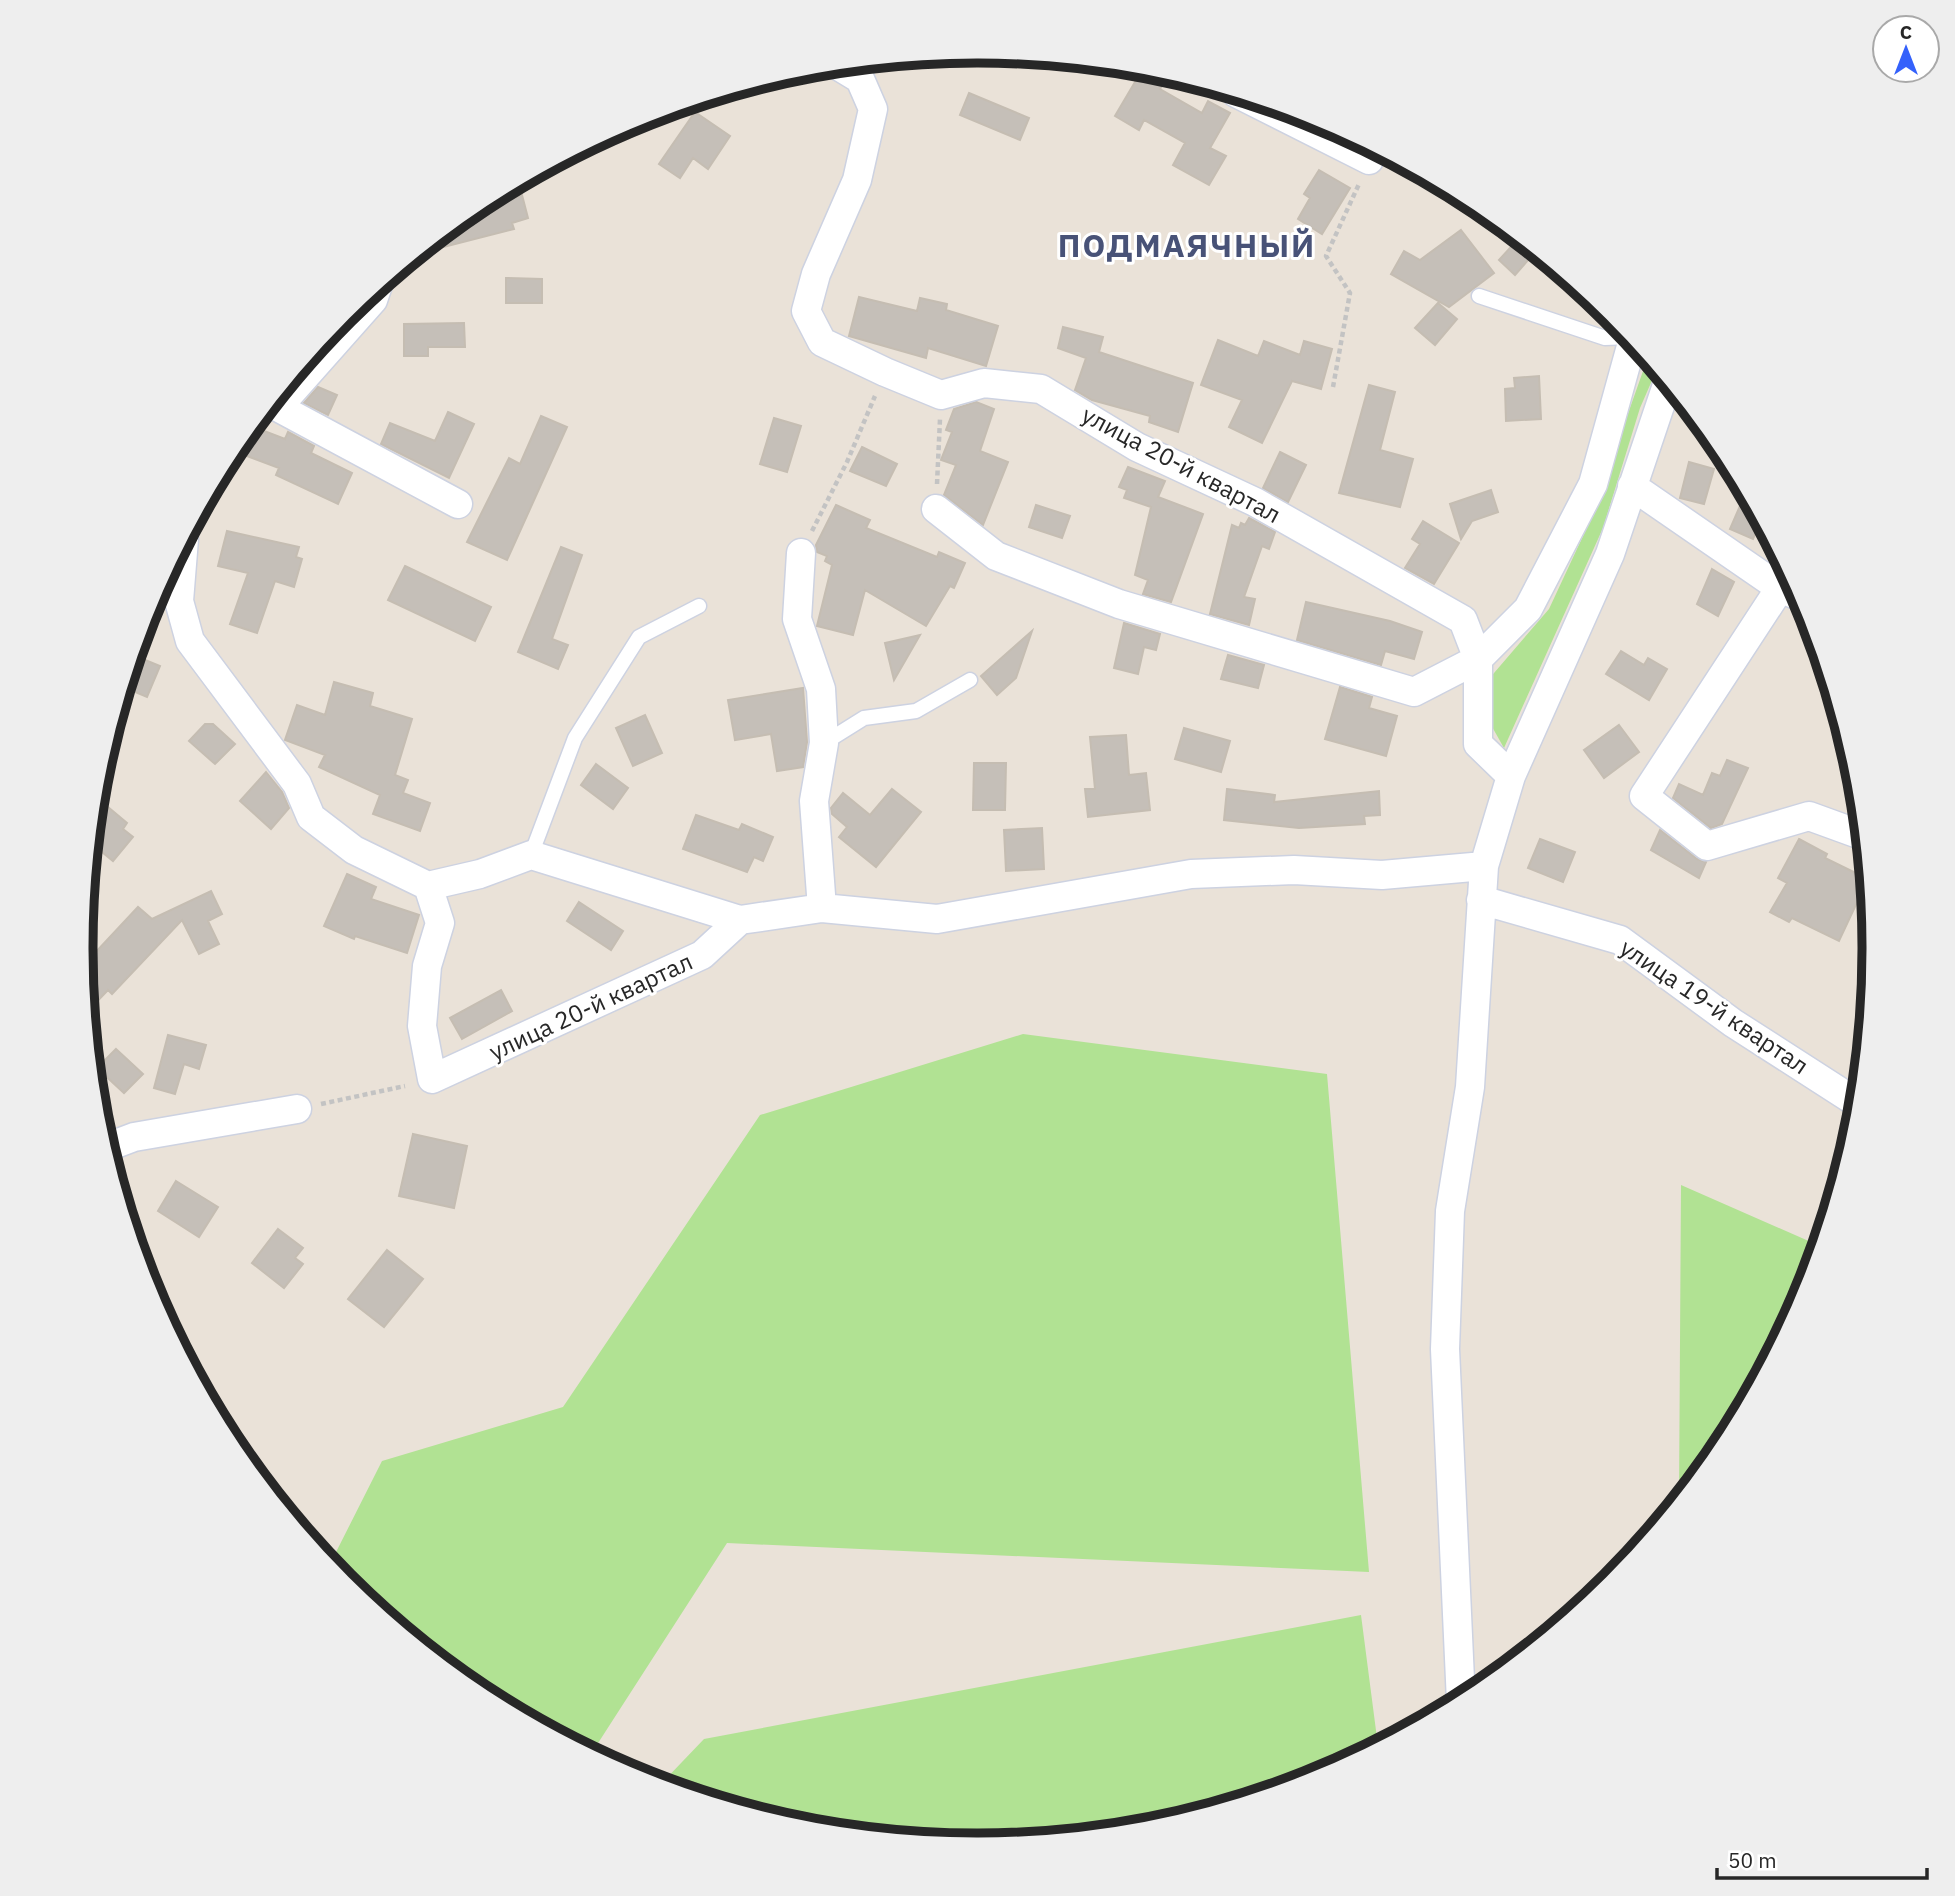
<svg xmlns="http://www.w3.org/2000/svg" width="1955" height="1896" font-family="'IBM Plex Sans',sans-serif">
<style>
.green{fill:#b1e293}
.building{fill:#c5bfb8;stroke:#c5bdb2;stroke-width:2}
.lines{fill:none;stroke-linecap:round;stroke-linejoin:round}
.service-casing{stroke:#cdd2e1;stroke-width:17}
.minor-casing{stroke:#cdd2e1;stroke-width:31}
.path{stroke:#c3c3c3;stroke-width:4.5;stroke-dasharray:5 3.5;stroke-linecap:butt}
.service{stroke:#fff;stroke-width:14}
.minor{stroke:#fff;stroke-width:28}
.labels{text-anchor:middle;stroke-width:6;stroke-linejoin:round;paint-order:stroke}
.street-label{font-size:24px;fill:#272727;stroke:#fff}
.district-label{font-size:32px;font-weight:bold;letter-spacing:2px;fill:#485277;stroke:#fff}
.rim{fill:none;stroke:#272727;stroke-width:9}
</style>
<rect width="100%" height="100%" fill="#eae2d8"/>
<!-- green -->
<path class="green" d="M1648 357 1657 369 1640 408 1603 528 1504 748 1491 725 1488 680 1549 609 1590 521Z
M1023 1034 1327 1074 1369 1572 727 1543 591 1754 479 1694 343 1582 329 1566 382 1461 563 1407 760 1115Z
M1681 1185 1820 1246 1806 1292 1723 1447 1679 1500Z
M1361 1615 1378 1746 1320 1777 1152 1828 977 1845 802 1828 660 1785 704 1739Z"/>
<!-- building -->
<path class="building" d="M1142 70 1164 83 1160 89 1202 113 1208 101 1230 113 1210 148 1226 156 1209 185 1173 165 1185 143 1144 120 1139 130 1115 116Z
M969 93 1029 118 1020 140 960 115Z
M695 112 730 136 708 169 693 158 680 178 659 164Z
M1319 170 1350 188 1322 234 1298 219 1310 198 1304 194Z
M522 195 528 218 512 223 514 229 416 254 461 216 482 211 481 207Z
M1461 230 1494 273 1449 307 1391 274 1404 251 1420 260Z
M1519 238 1536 251 1515 275 1499 260Z
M506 278 542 279V303H506Z
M859 297 917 311 920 298 947 304 946 310 998 326 986 366 928 348 926 358 849 336Z
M1438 303 1457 319 1435 345 1415 328Z
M464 323 465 347H428V356H404V324Z
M1063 327 1103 337 1099 352 1193 383 1178 432 1149 422 1150 416 1092 400 1075 390 1086 358 1058 348Z
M1218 340 1258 356 1264 341 1300 355 1304 341 1332 349 1321 389 1292 381 1262 443 1229 427 1242 400 1201 385Z
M1539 376 1541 419 1506 421 1505 389 1515 388 1514 378Z
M1369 385 1395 392 1380 450 1413 459 1400 507 1339 493Z
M318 387 337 395 328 415 304 403Z
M976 402 994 409 980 451 1008 462 983 525 944 495 956 465 941 460 952 432 946 430 954 409Z
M448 412 474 424 449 478 381 444 390 423 435 441Z
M541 416 567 427 507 560 467 542 509 458 520 464Z
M774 418 801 426 787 472 760 464Z
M251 426 285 439 288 432 314 446 311 453 352 473 338 504 276 475 279 468 231 450Z
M862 447 897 464 886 486 850 471Z
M1280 452 1306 465 1288 502 1263 488Z
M1689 462 1714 469 1704 504 1680 498Z
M1128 467 1165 481 1158 497 1203 514 1171 602 1143 594 1148 580 1135 575 1151 507 1124 498 1127 490 1119 487Z
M1491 490 1498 512 1472 521 1461 539 1450 504Z
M1746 492 1761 521 1753 539 1730 529Z
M836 505 870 520 866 528 937 557 939 552 965 563 954 588 950 586 926 626 865 590 853 635 817 626 832 565 825 561 827 556 817 552 816 545Z
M1036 505 1070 516 1062 538 1029 527Z
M1249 518 1275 532 1269 549 1262 546 1244 597 1255 599 1249 625 1210 614 1232 525 1239 528 1241 523 1245 525Z
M1423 521 1459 543 1434 584 1405 568 1420 544 1412 539Z
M227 531 299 547 296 557 302 559 294 587 275 581 257 633 230 624 248 573 218 566Z
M561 547 582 555 552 639 568 645 558 669 518 652Z
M405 566 491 607 475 641 388 600Z
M1712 569 1734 582 1718 616 1697 604Z
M1306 602 1390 621 1422 632 1414 659 1385 651 1381 665 1297 640Z
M1124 623 1160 634 1156 650 1144 647 1138 674 1114 668Z
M1032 631 1016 678 997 695 981 676Z
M920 635 894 680 885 643Z
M1621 651 1644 665 1648 658 1667 669 1649 700 1606 674Z
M133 655 160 666 147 697 123 687Z
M1228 655 1264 665 1258 688 1221 679Z
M334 682 373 693 370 706 412 719 395 775 408 780 403 793 430 803 420 831 373 814 380 795 319 767 325 755 285 740 297 705 325 715Z
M1340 687 1372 697 1369 708 1397 716 1386 756 1325 739Z
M803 688 807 742 803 767 777 771 771 734 735 740 728 700Z
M645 715 662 753 633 766 616 728Z
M205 724H213L235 744 215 764 189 741Z
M1619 725 1639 752 1604 778 1584 750Z
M1184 728 1230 741 1221 772 1175 759Z
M1126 735 1129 775 1146 773 1150 810 1088 817 1085 789H1095L1090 737Z
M1727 760 1748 768 1722 824 1711 828 1673 798 1679 784 1703 795 1712 773 1720 776Z
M974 763H1006L1005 810H973Z
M596 764 628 788 613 809 581 785Z
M266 772 282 792 289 808 271 829 240 801Z
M892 789 921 812 876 867 839 837 847 827 832 814 831 808 843 793 870 815Z
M1227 789 1275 795 1274 802 1379 791 1380 815 1364 816 1365 824 1299 828 1224 820Z
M108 807 127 823 123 829 133 837 113 861 91 843 92 827Z
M696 815 739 830 742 824 773 837 763 861 754 857 747 872 683 849Z
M1042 828 1044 869 1006 871 1004 830Z
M1660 830 1697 859 1706 862 1699 878 1651 850Z
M1540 839 1575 852 1563 882 1528 868Z
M1799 839 1827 854 1825 858 1868 879 1839 941 1792 918 1789 922 1770 912 1787 883 1778 878Z
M347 874 376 887 371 899 419 915 407 953 355 936 354 939 324 926Z
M211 891 222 914 208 921 219 944 199 954 182 920 112 994 108 990 87 1012 81 941 94 954 138 907 152 919Z
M579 902 623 931 611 950 567 921Z
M501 990 512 1011 462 1039 450 1018Z
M168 1035 206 1045 199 1069 184 1064 175 1094 154 1088Z
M116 1049 143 1074 124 1093 97 1068Z
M413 1134 467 1146 454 1208 399 1196Z
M176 1181 218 1207 199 1237 158 1211Z
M278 1229 303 1248 295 1258 303 1264 284 1288 252 1263Z
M387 1250 423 1279 384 1327 348 1299Z"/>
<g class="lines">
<!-- service casing -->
<g class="service-casing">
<path id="service" d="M1479 296 1605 338 1631 337
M824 743 864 718 916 711 970 680
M531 855 575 738 639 637 699 606"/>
</g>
<!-- minor casing -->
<g class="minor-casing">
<path id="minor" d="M837 65 860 79 873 109 857 180 816 274 806 311 822 342 885 372 941 395 984 383 1041 389 1137 447 1255 502 1463 620 1478 659V744L1511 776
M1236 93 1369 160
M270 403 458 504
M279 406 373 300 378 285
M1632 486 1780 588 1803 598
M936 509 996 556 1119 604 1414 692 1478 659 1528 609 1593 484 1633 339
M184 539 179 601 190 641 297 784 311 817 354 850 428 886 480 874 531 855 740 920 822 908 937 919 1191 874 1294 870 1382 875 1484 866
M801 553 797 619 821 689 824 743 814 801 822 908
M1780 588 1644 796 1707 846 1809 816 1864 836
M428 886 440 923 427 966 422 1026 432 1079 702 955 740 920
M1481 900 1620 940 1733 1023 1859 1104
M105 1148 134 1137 297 1109
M1461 1702 1445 1349 1450 1211 1470 1087 1484 866 1511 776 1610 554 1668 382"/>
</g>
<!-- path -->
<path class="path" d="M1333 387 1350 293 1326 256 1359 184
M937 484 940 419
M812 531 847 462 875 396
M321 1104 405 1086"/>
<!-- service -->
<use href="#service" class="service"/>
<!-- minor -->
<use href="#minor" class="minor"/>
</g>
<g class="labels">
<!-- street labels -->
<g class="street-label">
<text transform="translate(1181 465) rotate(28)" y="8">улица 20-й квартал</text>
<text transform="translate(591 1007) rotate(-25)" y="8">улица 20-й квартал</text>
<text transform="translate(1714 1007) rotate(34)" y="8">улица 19-й квартал</text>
</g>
<!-- district labels -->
<g class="district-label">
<text x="1187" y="257">ПОДМАЯЧНЫЙ</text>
</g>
</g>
<!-- crop -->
<path d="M0 0H1955V1896H0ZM977 63H978A884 884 0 0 1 1862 947V949A884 884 0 0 1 978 1833H977A884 884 0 0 1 93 949V947A884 884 0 0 1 977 63Z" fill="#eee" fill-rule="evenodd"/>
<path class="rim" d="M977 63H978A884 884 0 0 1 1862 947V949A884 884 0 0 1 978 1833H977A884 884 0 0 1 93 949V947A884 884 0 0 1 977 63Z"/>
<!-- north arrow -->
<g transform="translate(1906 49)"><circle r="33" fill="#ffffff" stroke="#a9a9a9" stroke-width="2"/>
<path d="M0-5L12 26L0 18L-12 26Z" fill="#3461fb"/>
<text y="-10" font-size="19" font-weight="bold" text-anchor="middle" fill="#272727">С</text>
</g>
<!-- scale -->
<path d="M1717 1868v10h210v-10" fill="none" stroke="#272727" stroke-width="3.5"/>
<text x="1728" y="1868" font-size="21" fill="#272727" stroke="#ffffff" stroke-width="5" paint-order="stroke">50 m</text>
</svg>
